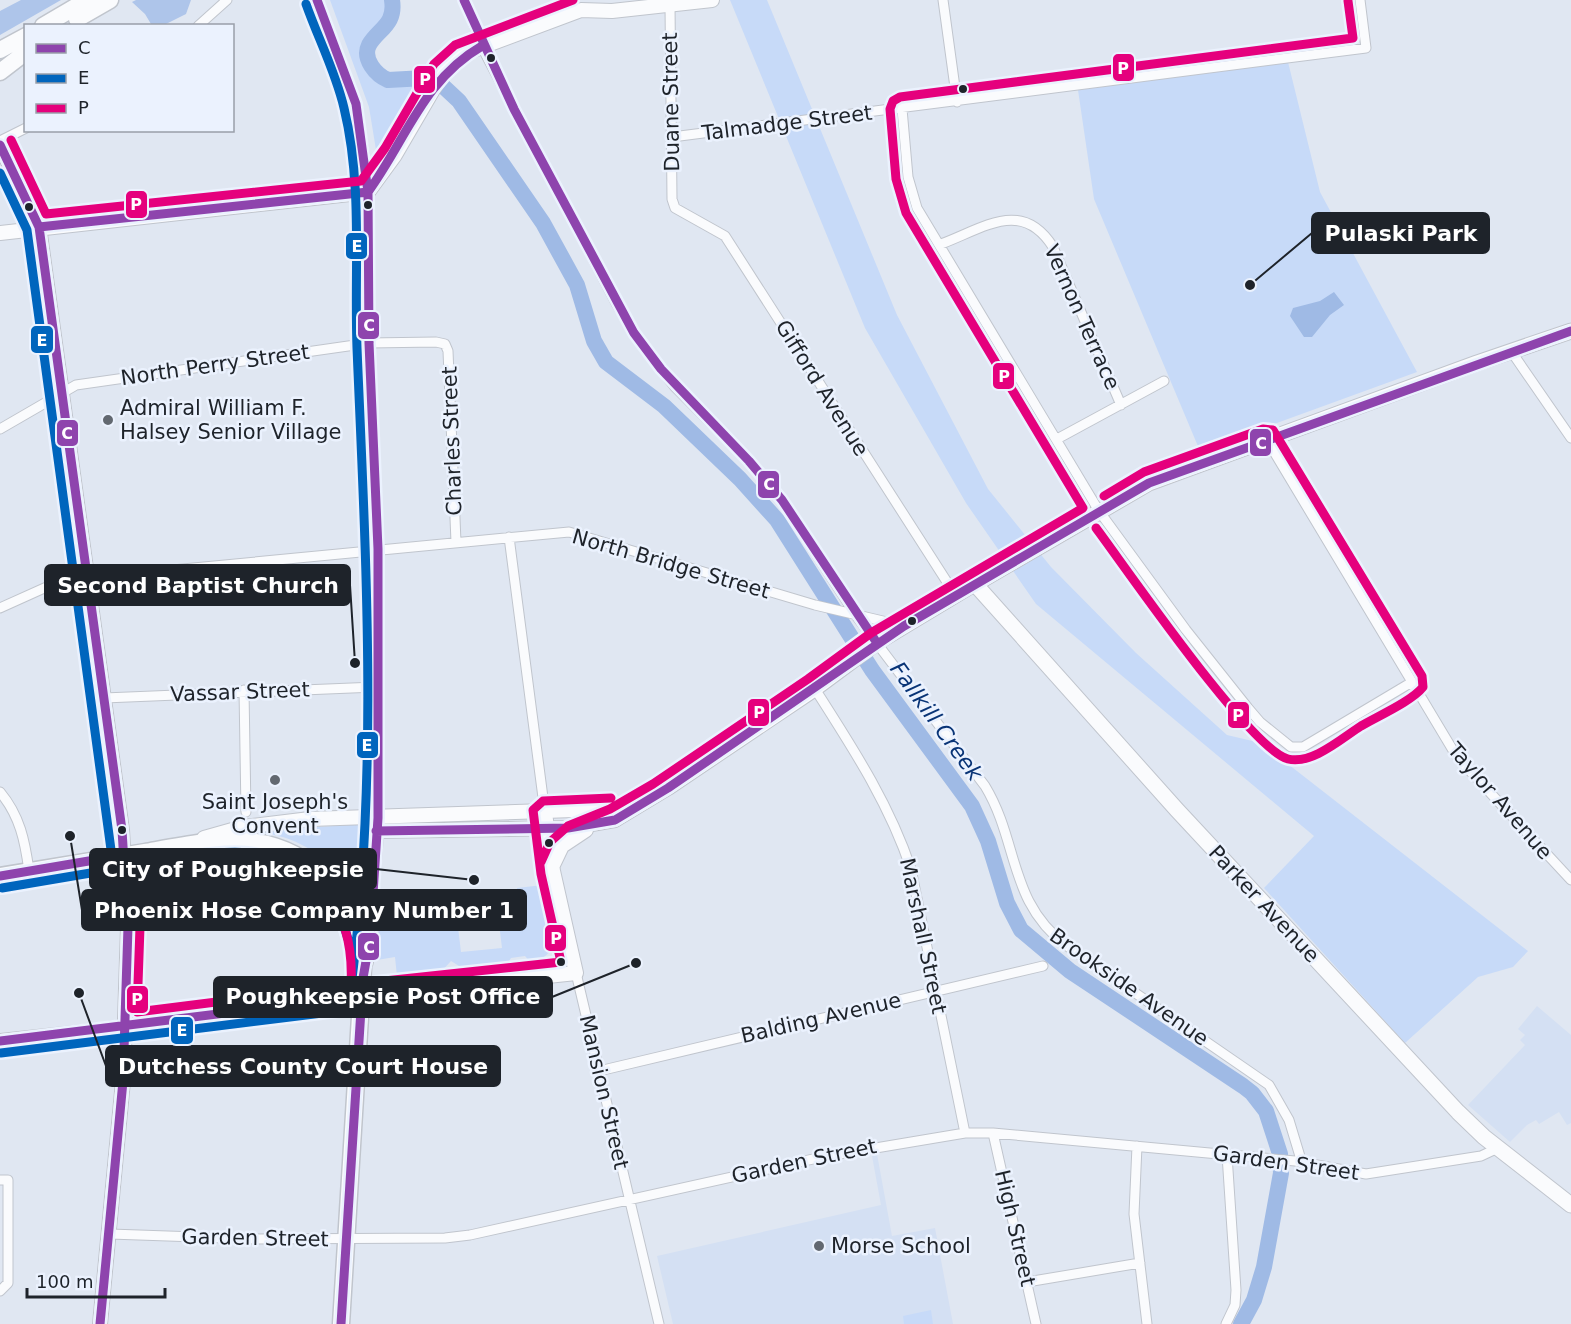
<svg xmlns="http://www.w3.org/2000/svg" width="1571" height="1324" font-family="'DejaVu Sans',sans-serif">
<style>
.built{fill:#d4e0f3}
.green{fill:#c7daf8}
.forest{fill:#aec5ea}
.water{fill:#9fbae5}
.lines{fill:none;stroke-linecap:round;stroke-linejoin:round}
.river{stroke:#9fbae5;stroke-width:16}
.street-casing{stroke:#c0c5cd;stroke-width:11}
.secondary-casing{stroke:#c0c5cd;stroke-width:16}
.primary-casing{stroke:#c0c5cd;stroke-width:17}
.highway-casing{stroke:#c0c5cd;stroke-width:19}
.street{stroke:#fafbfd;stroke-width:9}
.secondary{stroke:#fafbfd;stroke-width:14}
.primary{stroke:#fafbfd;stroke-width:15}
.highway{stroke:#fafbfd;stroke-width:16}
.bus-1-casing{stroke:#ebf2fe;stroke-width:14}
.bus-2-casing{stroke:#ebf2fe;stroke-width:14}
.bus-3-casing{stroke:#ebf2fe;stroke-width:14}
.bus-1{stroke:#8e44ad;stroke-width:9}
.bus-2{stroke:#0065bd;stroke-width:9}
.bus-3{stroke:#e5007d;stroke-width:9}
.bus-dot{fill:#1e232a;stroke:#ebf2fe;stroke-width:2}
.poi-dot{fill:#626870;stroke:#ebf2fe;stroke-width:2}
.labels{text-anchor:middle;stroke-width:5;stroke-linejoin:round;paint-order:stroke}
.street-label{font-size:21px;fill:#1e232a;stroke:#ebf2fe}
.poi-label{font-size:21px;fill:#1e232a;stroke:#ebf2fe;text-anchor:start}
.water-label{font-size:22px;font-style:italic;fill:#093476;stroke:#ebf2fe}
.leader{fill:none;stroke:#1e232a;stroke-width:2}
.callout-dot{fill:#1e232a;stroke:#ebf2fe;stroke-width:2}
.callout{fill:#1e232a;stroke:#1e232a;stroke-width:2}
.callout-label{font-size:22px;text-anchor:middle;font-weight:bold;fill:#fff}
.line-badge{stroke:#ebf2fe;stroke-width:2}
.badge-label{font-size:16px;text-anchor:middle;font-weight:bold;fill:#fff}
</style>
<rect width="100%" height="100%" fill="#e0e7f2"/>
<!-- built -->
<path class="built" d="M1537 1006 1571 1035V1123L1567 1125 1559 1112 1539 1124 1536 1120 1527 1125 1510 1142 1468 1105 1525 1045 1520 1040 1525 1035 1518 1029Z
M877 1154 892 1236 935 1228 953 1324H673L657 1256 881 1205 872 1156Z"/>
<!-- green -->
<path class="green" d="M330 0H392C395 21 381 31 369 46 366 55 368 61 374 69 390 90 407 74 428 80L381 158 377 156 369 107Z
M730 0H767L897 315 988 489 1051 567 1136 653 1227 735 1261 743 1528 951 1513 967 1478 977 1405 1043 1264 888 1314 836 1036 604 966 503 865 328Z
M1288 62 1320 192 1417 372 1200 451 1094 199 1078 90Z
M367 824 373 825 372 854 362 900C354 892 348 882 341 874 315 847 285 833 248 831Z
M543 885C549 911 570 956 530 962L525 956 511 958 507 964 464 969 451 961 440 973 397 976 395 957 377 960 380 904 425 899 429 916 456 911 461 952 502 948 497 907 519 903 517 888Z
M931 1310 933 1324H904L903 1316Z"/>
<!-- forest -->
<path class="forest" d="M21 0H61L0 35V11Z
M136 0H191L186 14 164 25 151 24 145 14 132 2Z"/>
<!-- water -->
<path class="water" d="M1334 292 1344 305 1330 315 1312 337H1304L1290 316 1293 308 1320 301Z"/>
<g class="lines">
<!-- river -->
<path class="river" d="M392 0C396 25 378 29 369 45 362 59 376 75 388 80L425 78 444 87 459 101 543 223 577 285 594 341 606 362 664 406 740 479 777 520 872 670 972 806 988 841 1007 903 1021 930 1070 971 1243 1086 1252 1093 1266 1111 1280 1154 1281 1173 1264 1267 1254 1300 1241 1324"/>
<!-- street casing -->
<g class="street-casing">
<path id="street" d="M317 0 356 104 367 172 369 343 378 549V818
M464 0 486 55 616 303 644 348 675 387 756 468 782 501 857 617 985 786C1019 842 1008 902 1067 946L1269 1085 1289 1120 1302 1163
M943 0 957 102
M670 6 672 199 675 208 725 236 956 596
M198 26 227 0
M902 109 908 177 917 208 1099 511 1186 630 1248 708 1260 722 1291 747H1303L1412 682
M672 137 1366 48 1360 0
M0 141 26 128
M941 244C984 228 1022 198 1053 247L1121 405
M1511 351 1571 438
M0 429 76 385 369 343 436 342 445 344 448 351 456 542
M1057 439 1164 381
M1267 440 1457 757 1571 880
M509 537 545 813
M0 608 51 585 88 578 569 532 815 605 904 626
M815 689C852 747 889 803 911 869L965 1133
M244 690 246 812
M104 698 376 687
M0 792C20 816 25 841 29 871
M576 973 659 1324
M599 1071 1043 966
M993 1133 1036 1324
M1137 1146 1134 1214 1147 1324
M0 1180H8V1283L0 1291
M110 1234 254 1239 445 1238 470 1235 822 1157 965 1133H993L1295 1161 1366 1174 1481 1156 1498 1148
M1027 1282 1140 1263
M1226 1324 1235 1305 1236 1290 1227 1155"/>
</g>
<!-- secondary casing -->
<g class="secondary-casing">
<path id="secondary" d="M0 145 39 227 122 830 128 927 123 1081 100 1324
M0 233 368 192 395 155 444 71 463 54 581 10 612 11 712 0
M376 831 568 828 615 820 668 788 815 689 877 643 975 584
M204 838 243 827 310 819 632 808
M552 867 562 846 586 830
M366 962 377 823
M0 1041 102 1030 256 1007 576 973 553 871 545 813"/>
</g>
<!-- primary casing -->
<g class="primary-casing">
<path id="primary" d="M1571 331 1477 363 1149 483 975 584 1177 810 1458 1112 1484 1137 1571 1205"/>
</g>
<!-- highway casing -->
<g class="highway-casing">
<path id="highway" d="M77 19 110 0
M43 26 87 0
M0 50 26 36
M0 72 26 52
M0 876C48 868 96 860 145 852 178 846 215 838 249 841 316 848 362 903 363 968L341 1324"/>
</g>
<!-- street -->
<use href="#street" class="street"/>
<!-- secondary -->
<use href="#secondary" class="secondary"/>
<!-- primary -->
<use href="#primary" class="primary"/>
<!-- highway -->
<use href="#highway" class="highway"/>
<!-- bus-1 casing -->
<g class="bus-1-casing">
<path id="bus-1" d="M317 0 356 104 368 192 369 343 378 549V818L370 939 363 978 341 1324
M464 0 514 109 634 333 661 369 749 461 782 500 877 643
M0 145 39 227 122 830 128 927 123 1081 100 1324
M39 227 368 192C406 140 423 80 482 46
M376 831 568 828 615 820 668 788 904 626 1149 483 1571 331
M0 876 124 855
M0 1041 362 996"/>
</g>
<!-- bus-2 casing -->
<g class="bus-2-casing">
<path id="bus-2" d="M306 4C318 38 336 73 344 108 363 186 354 268 357 348 366 563 379 781 350 994
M0 173 27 230 112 857
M179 858C202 856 226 850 248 853 302 859 341 900 351 951
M2 888 126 867
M1 1053 363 1008"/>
</g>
<!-- bus-3 casing -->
<g class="bus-3-casing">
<path id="bus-3" d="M11 140 46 214 361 181 385 148 434 64 455 45 573 0
M1096 528C1126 568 1250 749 1288 759 1312 765 1342 738 1361 726 1378 716 1412 701 1423 687L1422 676 1273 430 1263 429 1144 472 1104 496
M242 853C318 862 355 910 351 985L137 1012 140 927 137 865 200 855Z
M541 862 550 842 568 826 610 809 653 784 808 679 871 633 1083 508 906 213 896 179 890 109 893 101 900 97 1353 38 1348 1
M375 982 561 962 541 874 533 810 543 801 611 798"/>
</g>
<!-- bus-1 -->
<use href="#bus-1" class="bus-1"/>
<!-- bus-2 -->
<use href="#bus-2" class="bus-2"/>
<!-- bus-3 -->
<use href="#bus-3" class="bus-3"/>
</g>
<!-- markers -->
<g class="bus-dot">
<circle cx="491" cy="58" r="5"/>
<circle cx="963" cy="89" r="5"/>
<circle cx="368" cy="205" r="5"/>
<circle cx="29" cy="207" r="5"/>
<circle cx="912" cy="621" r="5"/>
<circle cx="122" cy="830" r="5"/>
<circle cx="549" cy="843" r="5"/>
<circle cx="561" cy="962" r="5"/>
</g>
<g class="poi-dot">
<circle cx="108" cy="420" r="6"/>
<circle cx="275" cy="780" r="6"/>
<circle cx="819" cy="1246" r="6"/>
</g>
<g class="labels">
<!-- street labels -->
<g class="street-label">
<text transform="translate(671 102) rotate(-91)" y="7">Duane Street</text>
<text transform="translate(787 123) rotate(-7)" y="7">Talmadge Street</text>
<text transform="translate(1082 317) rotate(66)" y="7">Vernon Terrace</text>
<text transform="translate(215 365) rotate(-8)" y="7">North Perry Street</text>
<text transform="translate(822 388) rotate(58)" y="7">Gifford Avenue</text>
<text transform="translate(452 441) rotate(-92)" y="7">Charles Street</text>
<text transform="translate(671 564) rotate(16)" y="7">North Bridge Street</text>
<text transform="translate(240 692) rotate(-2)" y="7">Vassar Street</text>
<text transform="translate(1500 801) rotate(49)" y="7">Taylor Avenue</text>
<text transform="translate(1264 904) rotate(47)" y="7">Parker Avenue</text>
<text transform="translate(923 936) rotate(78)" y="7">Marshall Street</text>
<text transform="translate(1129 987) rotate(35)" y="7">Brookside Avenue</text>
<text transform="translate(821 1018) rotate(-13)" y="7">Balding Avenue</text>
<text transform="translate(604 1092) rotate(77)" y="7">Mansion Street</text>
<text transform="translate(804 1161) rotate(-12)" y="7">Garden Street</text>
<text transform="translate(1286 1163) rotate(8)" y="7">Garden Street</text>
<text transform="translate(1015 1228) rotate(77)" y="7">High Street</text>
<text transform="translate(255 1238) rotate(1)" y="7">Garden Street</text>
</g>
<!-- poi labels -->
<g class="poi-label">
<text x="120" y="415">Admiral William F.<tspan x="120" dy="24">Halsey Senior Village</tspan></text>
<text x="275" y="809" text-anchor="middle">Saint Joseph's<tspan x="275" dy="24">Convent</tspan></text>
<text x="831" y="1253">Morse School</text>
</g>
<!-- water labels -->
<g class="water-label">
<text transform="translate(937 721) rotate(54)" y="8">Fallkill Creek</text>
</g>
</g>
<!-- callouts -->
<path class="leader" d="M1250 285L1312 233M355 663L350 585M474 880L376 869M70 836L82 910M636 963L552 997M79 993L106 1066"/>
<g class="callout-dot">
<circle cx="1250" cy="285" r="6"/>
<circle cx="355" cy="663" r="6"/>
<circle cx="474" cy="880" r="6"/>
<circle cx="70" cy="836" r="6"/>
<circle cx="636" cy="963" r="6"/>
<circle cx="79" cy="993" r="6"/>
</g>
<g class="callout">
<rect x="1312" y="213" width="177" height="40" rx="6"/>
<rect x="45" y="565" width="305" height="40" rx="6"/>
<rect x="90" y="849" width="286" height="40" rx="6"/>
<rect x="82" y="890" width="444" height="40" rx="6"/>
<rect x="214" y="977" width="338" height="40" rx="6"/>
<rect x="106" y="1046" width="394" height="40" rx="6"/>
</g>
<g class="callout-label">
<text x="1401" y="241">Pulaski Park</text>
<text x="198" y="593">Second Baptist Church</text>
<text x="233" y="877">City of Poughkeepsie</text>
<text x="304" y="918">Phoenix Hose Company Number 1</text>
<text x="383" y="1004">Poughkeepsie Post Office</text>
<text x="303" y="1074">Dutchess County Court House</text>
</g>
<g class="line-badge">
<rect x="1112" y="53" width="23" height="29" rx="6" fill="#e5007d"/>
<rect x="413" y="65" width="23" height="29" rx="6" fill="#e5007d"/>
<rect x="125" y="190" width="23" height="29" rx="6" fill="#e5007d"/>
<rect x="345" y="232" width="23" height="28" rx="6" fill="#0065bd"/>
<rect x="357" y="311" width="23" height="29" rx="6" fill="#8e44ad"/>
<rect x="30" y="325" width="24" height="29" rx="6" fill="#0065bd"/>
<rect x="992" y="362" width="23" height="28" rx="6" fill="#e5007d"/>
<rect x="56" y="419" width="23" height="28" rx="6" fill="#8e44ad"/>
<rect x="1249" y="428" width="23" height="29" rx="6" fill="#8e44ad"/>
<rect x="757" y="470" width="23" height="29" rx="6" fill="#8e44ad"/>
<rect x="747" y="698" width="23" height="29" rx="6" fill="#e5007d"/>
<rect x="1227" y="701" width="23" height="28" rx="6" fill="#e5007d"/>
<rect x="356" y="731" width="23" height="28" rx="6" fill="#0065bd"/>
<rect x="544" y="924" width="23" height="28" rx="6" fill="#e5007d"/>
<rect x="357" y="932" width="23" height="29" rx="6" fill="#8e44ad"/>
<rect x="126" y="985" width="23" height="29" rx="6" fill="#e5007d"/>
<rect x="170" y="1016" width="24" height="29" rx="6" fill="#0065bd"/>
</g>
<g class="badge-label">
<text x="1123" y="74">P</text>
<text x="425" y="85">P</text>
<text x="136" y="210">P</text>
<text x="357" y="252">E</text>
<text x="369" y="331">C</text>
<text x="42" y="346">E</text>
<text x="1004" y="382">P</text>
<text x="67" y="439">C</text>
<text x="1261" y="449">C</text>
<text x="769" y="490">C</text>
<text x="759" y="718">P</text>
<text x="1238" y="721">P</text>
<text x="367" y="751">E</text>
<text x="556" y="944">P</text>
<text x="369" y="953">C</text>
<text x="137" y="1005">P</text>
<text x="182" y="1036">E</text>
</g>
<!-- legend -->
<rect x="24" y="24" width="210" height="108" fill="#ebf2fe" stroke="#999fa9" stroke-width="1.5"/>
<rect x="36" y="44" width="30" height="9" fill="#8e44ad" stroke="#999fa9" stroke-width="1.5"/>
<text x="78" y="54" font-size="18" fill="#1e232a">C</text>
<rect x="36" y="74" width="30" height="9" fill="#0065bd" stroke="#999fa9" stroke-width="1.5"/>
<text x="78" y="84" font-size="18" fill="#1e232a">E</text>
<rect x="36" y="104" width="30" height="9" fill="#e5007d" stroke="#999fa9" stroke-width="1.5"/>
<text x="78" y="114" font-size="18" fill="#1e232a">P</text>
<!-- scale -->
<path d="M27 1288v9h138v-9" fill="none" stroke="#1e232a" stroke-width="3"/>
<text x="36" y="1288" font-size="18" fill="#1e232a" stroke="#ebf2fe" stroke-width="4.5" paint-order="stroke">100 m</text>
</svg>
